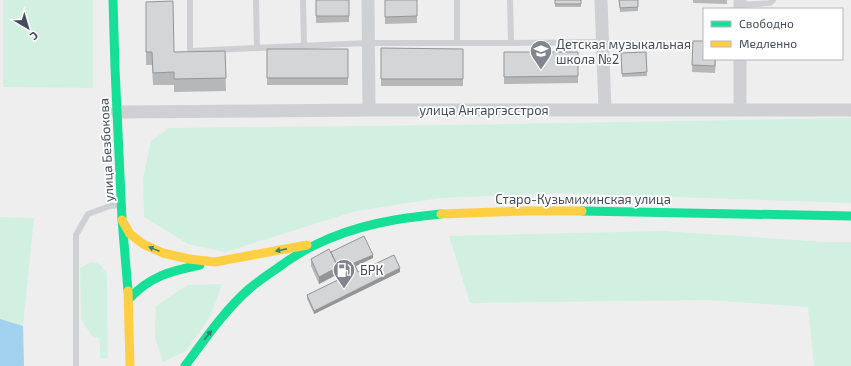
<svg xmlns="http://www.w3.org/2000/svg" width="851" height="366" font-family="'Exo 2',sans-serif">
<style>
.green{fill:#d1f0e2}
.water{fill:#a3d1f0}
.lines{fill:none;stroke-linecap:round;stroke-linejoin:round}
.lane{stroke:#cfd0d4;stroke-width:6}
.street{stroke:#cfd0d4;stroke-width:13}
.fast{stroke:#16e098;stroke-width:9}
.slow{stroke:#ffcf43;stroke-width:9}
.wall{fill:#b6b7b9}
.shaded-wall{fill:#949596}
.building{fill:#d4d5d7;stroke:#949596}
.oneway{fill:#348071}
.labels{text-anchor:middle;stroke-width:3.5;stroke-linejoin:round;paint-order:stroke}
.poi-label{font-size:13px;fill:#444c5c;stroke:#fff;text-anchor:start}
.street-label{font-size:13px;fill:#444c5c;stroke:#fff}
</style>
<rect width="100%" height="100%" fill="#efeeee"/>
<!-- green -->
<path class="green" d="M3 0H93V88L3 87Z
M851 118V203L559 193 441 198 356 211 225 252 188 244 144 217 143 178 151 141 169 128 456 125Z
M0 217 34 218 23 326 0 319Z
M663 231 825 242H851V366H814L808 307 707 300 470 303 449 236Z
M91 262C101 263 102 266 107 274L108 358H100V339L92 336 81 319 80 268Z
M222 284 211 315 186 351 163 362 155 338 156 306 187 285Z"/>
<!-- water -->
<path class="water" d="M0 319 23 326 24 366H0Z"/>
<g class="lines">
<!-- lane -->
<path class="lane" d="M190 0V51L368 43H511
M256 0 257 48
M303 0 304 46
M457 0V43
M510 0 511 43 603 42
M740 5 770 3 773 0
M76 366V235L88 214 110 206 120 205"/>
<!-- street -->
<path class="street" d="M368 0 369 110
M601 0 605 109
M740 0V9
M740 110V59
M117 112 369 110H851"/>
<!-- fast -->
<path class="fast" d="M113 0 115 68 122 219 128 291
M582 211 851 216
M129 299C150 276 171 271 200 265
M185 366C205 339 224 311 249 289 258 281 269 274 279 267 290 259 302 251 315 245 355 225 398 218 441 214"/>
<!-- slow -->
<path class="slow" d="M441 214 525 211H582
M122 220 130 234 143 244 163 253 189 259 215 262 307 245
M128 291 130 366"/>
</g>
<!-- wall -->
<path class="wall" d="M316 0H349V22L316 23Z
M385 0H417V23L385 24Z
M555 0H581V7H555Z
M619 0H638V11L620 12Z
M693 0H727V4L693 3Z
M146 2 174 52 225 51 226 91 174 92V85H153L152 65H146Z
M693 41 716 59 715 73 692 72Z
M381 48 463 49V86H381Z
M267 49H348V85H267Z
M504 52H578V83L504 84Z
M646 52 647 76 622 77 621 53Z
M331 252 373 258 355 266 358 272H400L314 314 307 299V295L341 279 338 274 319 284 311 266V259Z"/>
<!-- shaded-wall -->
<path class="shaded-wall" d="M373 255V258L354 267V263Z
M338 267V274L319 284V277Z
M400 268V272L314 314V311Z"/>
<!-- building -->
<path class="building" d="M316 0H349V16H316Z
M385 0H417V16L385 17Z
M555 0H581V4H555Z
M619 0H638V7L620 8Z
M173 1 174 52 225 51 226 78 174 79V72L153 73 152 52H146V2Z
M693 41H704V59H715V66L692 65Z
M381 48 463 49V79H381Z
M267 49H348V78H267Z
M504 52H578V76L504 77Z
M646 52 647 72 622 74 621 53Z
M364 236 373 255 354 263 358 272 394 255 400 268 314 311 307 295 342 278 338 270V267L331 252Z
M329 249 338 267 319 277 311 259Z"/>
<!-- one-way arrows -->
<defs><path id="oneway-solid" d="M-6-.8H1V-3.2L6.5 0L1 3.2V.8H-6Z"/></defs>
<g class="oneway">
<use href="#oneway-solid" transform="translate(154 249) rotate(-158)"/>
<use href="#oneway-solid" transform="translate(281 250) rotate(169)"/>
<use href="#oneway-solid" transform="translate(208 335) rotate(-52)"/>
</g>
<!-- icons -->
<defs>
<g id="school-pin" transform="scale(1.15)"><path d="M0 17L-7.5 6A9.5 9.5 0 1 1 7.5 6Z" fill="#80858f" stroke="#fff"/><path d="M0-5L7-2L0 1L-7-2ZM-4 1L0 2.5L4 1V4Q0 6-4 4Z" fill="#fff"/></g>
<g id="fuel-pin" transform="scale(1.15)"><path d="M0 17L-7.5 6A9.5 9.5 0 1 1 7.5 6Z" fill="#80858f" stroke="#fff"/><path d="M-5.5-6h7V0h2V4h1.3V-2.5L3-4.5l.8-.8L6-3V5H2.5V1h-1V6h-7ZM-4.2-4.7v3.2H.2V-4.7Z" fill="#fff"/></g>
</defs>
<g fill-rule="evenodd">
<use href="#school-pin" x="541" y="51"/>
<use href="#fuel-pin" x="344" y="270"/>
</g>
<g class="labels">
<!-- poi labels -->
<g class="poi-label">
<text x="556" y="49">Детская музыкальная<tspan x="556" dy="15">школа №2</tspan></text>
<text x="360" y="275">БРК</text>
</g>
<!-- street labels -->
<g class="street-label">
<text x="484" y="115">улица Ангаргэсстроя</text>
<text transform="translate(106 150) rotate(-93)" y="5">улица Безбокова</text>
<text x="583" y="204">Старо-Кузьмихинская улица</text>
</g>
</g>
<!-- legend -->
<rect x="703" y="8" width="140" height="52" fill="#ffffff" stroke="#b4b7be"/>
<rect x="711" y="21" width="20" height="6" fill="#16e098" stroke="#b4b7be"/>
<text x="739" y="28" font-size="12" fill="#444c5c">Свободно</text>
<rect x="711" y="41" width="20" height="6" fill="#ffcf43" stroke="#b4b7be"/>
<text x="739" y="48" font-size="12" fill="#444c5c">Медленно</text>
<!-- north arrow -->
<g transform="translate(28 28) rotate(142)" stroke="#ffffff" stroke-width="3" paint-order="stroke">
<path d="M0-3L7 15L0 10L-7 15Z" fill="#444c5c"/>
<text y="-6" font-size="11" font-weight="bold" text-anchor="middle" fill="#444c5c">С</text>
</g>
</svg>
